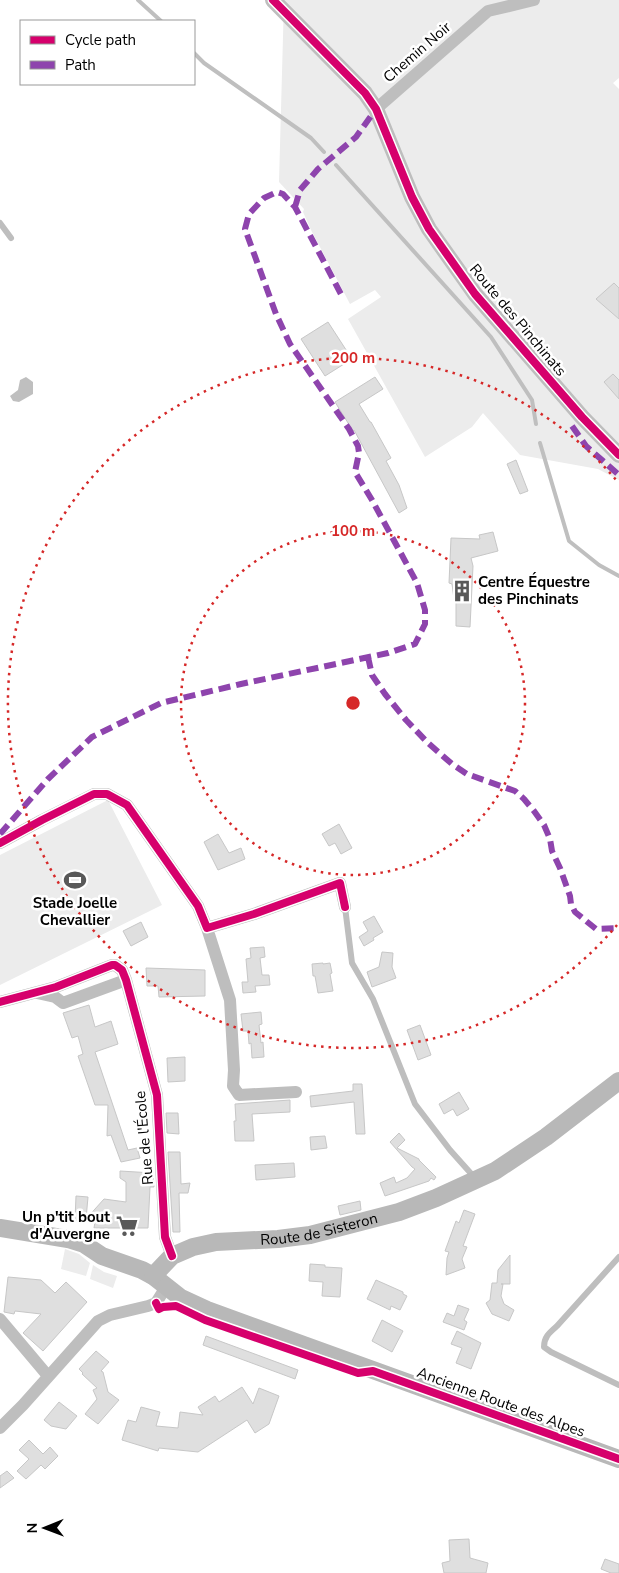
<svg xmlns="http://www.w3.org/2000/svg" width="619" height="1573" font-family="'Nunito Sans',sans-serif">
<style>
.green{fill:#ececec}
.water{fill:#bfbfbf}
.lines{fill:none;stroke-linecap:round;stroke-linejoin:round}
.stream{stroke:#bfbfbf;stroke-width:4}
.building{fill:#dfdfdf;stroke:#c7c7c7}
.service{stroke:#bebebe;stroke-width:6}
.minor{stroke:#bebebe;stroke-width:12}
.tertiary{stroke:#bebebe;stroke-width:16}
.secondary{stroke:#b8b8b8;stroke-width:18}
.quiet{stroke:#8e44ad;stroke-width:6;stroke-dasharray:12 6;stroke-linecap:butt}
.cycleway-casing{stroke:#fff;stroke-width:11}
.cycleway{stroke:#d6006c;stroke-width:8}
.ring{fill:none;stroke:#d62828;stroke-width:2.5;stroke-dasharray:2.5 5}
.labels{text-anchor:middle;stroke-width:5;stroke-linejoin:round;paint-order:stroke}
.street-label{font-size:15px;fill:#000;stroke:#fff}
.poi-label{font-size:15px;font-weight:bold;fill:#000;stroke:#fff;text-anchor:start}
.centre{fill:#d62828;stroke:#fff;stroke-width:2.5}
.ring-label{font-size:15px;text-anchor:middle;font-weight:bold;fill:#d62828;stroke:#fff;stroke-width:5;stroke-linejoin:round;paint-order:stroke}
</style>
<rect width="100%" height="100%" fill="#fff"/>
<!-- green -->
<path class="green" d="M284 0H619V78L613 83 619 89V480L598 469 520 455 483 413 472 427 425 457 348 319 381 297 375 290 350 304 311 230 303 212 304 209 279 182Z
M108 800 162 905 0 985V855Z
M65 1249 79 1254 90 1263 86 1276 61 1269Z
M93 1265 104 1272 117 1276 113 1288 90 1279Z"/>
<!-- water -->
<path class="water" d="M26 377 33 382V394L19 402 13 401 10 396 18 390 20 380Z"/>
<g class="lines">
<!-- stream -->
<path class="stream" d="M138 0 161 21
M194 53 204 63 311 138 324 152
M336 165 491 337 532 400 536 424
M540 443 569 541 599 565 619 576"/>
</g>
<!-- building -->
<path class="building" d="M614 283 619 288V319L596 299Z
M328 322 352 359 325 376 301 339Z
M613 374 619 380V399L604 382Z
M375 377 383 389 359 404 370 422H371L391 458 386 461 399 485 407 508 399 513 354 430 353 431 335 402Z
M516 460 528 491 520 494 507 464Z
M493 532 498 551 471 558 473 566 470 627 456 626V599H454L452 584 449 583 451 538 480 539 479 535Z
M339 824 352 848 341 854 335 843 329 846 322 834Z
M218 834 229 853 241 848 245 859 218 870 204 842Z
M374 916 383 932 373 938 374 940 364 946 359 937 368 931 363 922Z
M141 922 148 937 131 946 123 931Z
M264 947 265 957 260 958 262 975H269L270 985 255 986 256 992 243 993 242 982H248L246 959 251 958 250 948Z
M382 952 393 953 392 967 396 978 372 987 367 972 379 967Z
M323 963V964L330 963 332 973 330 974 333 991 318 993 315 976H313L312 964Z
M146 968 205 970V996L159 997 158 986H147Z
M89 1005 95 1027 111 1021 118 1044 95 1052 128 1150 137 1148 140 1158 121 1162 111 1135 107 1136 108 1105H95L78 1056 83 1054 78 1036 72 1038 63 1013Z
M261 1012 262 1024 259 1025 261 1043 263 1042 264 1057 252 1058 251 1043 249 1044 248 1031H243L241 1014Z
M420 1025 431 1055 418 1060 407 1030Z
M185 1057V1081L168 1082 167 1058Z
M353 1084H362L365 1134H356L354 1102 311 1107 310 1096 353 1091Z
M459 1092 469 1109 457 1116 453 1109 444 1114 439 1104Z
M290 1100V1112L252 1114 254 1141H235L234 1121H236L235 1104Z
M166 1113H178L179 1134 167 1133Z
M399 1133 405 1140 397 1148 419 1159V1160L436 1177 434 1180 431 1178 429 1181 385 1196 380 1183 394 1177 396 1183 407 1178 415 1169 412 1167 390 1142Z
M325 1136 327 1148 311 1150 310 1137Z
M168 1152H180L181 1184 190 1183 188 1193H179L180 1232H173Z
M294 1163 295 1177 256 1180 255 1165Z
M120 1171 153 1173 154 1187H150L148 1228H94L95 1222 75 1220 76 1196 88 1197 86 1219 104 1199 126 1202V1182L120 1178Z
M360 1201 361 1210 340 1215 338 1206Z
M464 1210 475 1214 463 1246 467 1247 462 1259 465 1268 446 1275 447 1258 449 1252 445 1251 456 1221 459 1223Z
M510 1255V1284H501H503L501 1296 504 1304 514 1310 509 1321 492 1314 486 1303 490 1300 492 1283H497L498 1270Z
M310 1264 325 1265V1267L342 1268 340 1297 322 1296 323 1282 309 1281Z
M8 1277 41 1280 55 1293 66 1282 87 1302 43 1351 23 1333 41 1314 15 1311 14 1314 4 1312Z
M376 1280 403 1292V1294L407 1296 400 1310 391 1306 390 1310 367 1299Z
M458 1305 469 1309 464 1320 467 1322 464 1330 443 1322 447 1313 454 1316Z
M382 1320 403 1331 392 1352 372 1341Z
M457 1331 481 1343 471 1369 456 1363 462 1348 451 1344Z
M206 1336 298 1370 295 1379 203 1345Z
M96 1351 109 1362 101 1371 103 1372 108 1392 119 1400 98 1424 85 1414 97 1399 93 1390 97 1388 82 1374 83 1373 79 1369Z
M242 1387 253 1404 259 1388 279 1396 269 1424 255 1433 247 1420 198 1452 159 1448 158 1451 122 1440 128 1420 136 1422 141 1407 160 1412 156 1426 178 1428 180 1412 203 1415 198 1407 215 1396 219 1402Z
M59 1402 77 1416 66 1429 51 1426 44 1420Z
M29 1440 43 1454 50 1447 58 1456 45 1469 41 1465 26 1479 17 1471 29 1459 19 1450Z
M7 1471 14 1478 0 1488V1476Z
M469 1539 470 1558 488 1563 486 1573H444L442 1563 450 1561 449 1540Z
M605 1559 619 1564V1573H611L601 1569Z"/>
<g class="lines">
<!-- service -->
<path class="service" d="M0 223 11 238
M345 907 352 963 373 999 415 1104 450 1150 475 1178
M619 1257 557 1326C549 1333 544 1337 544 1347L551 1352 619 1385"/>
<!-- minor -->
<path class="minor" d="M376 109 488 11 534 0
M0 843 42 820 94 794H107L127 805 198 906 207 928 254 914 340 883 345 907
M207 928 230 1000 234 1070 233 1086 239 1095 296 1092
M37 993 55 997 63 1003 126 980
M0 1002 56 987 112 965H115L122 970 126 980 157 1095 165 1237 172 1256
M0 1319 48 1376
M0 1428 23 1405 98 1321 110 1315 148 1306 156 1303 166 1287"/>
<!-- tertiary -->
<path class="tertiary" d="M273 0 365 93 376 109 412 197 429 229 475 294 582 417 619 455"/>
<!-- secondary -->
<g class="secondary">
<path d="M0 1228 68 1239 84 1244 102 1256 142 1270 153 1276 181 1298 207 1310 619 1459"/>
<path id="s1" d="M153 1276 172 1256 193 1247 216 1242 278 1239 310 1235 399 1212 436 1198 495 1171 546 1137 619 1081"/>
</g>
<!-- quiet -->
<path class="quiet" d="M295 207 300 190 318 169 356 137 376 109
M572 426 586 446 619 475
M368 657 372 675 385 694 406 720 428 743 452 764 467 774 515 791 524 799 534 811 544 825 550 839 552 851 560 868 570 896 571 904 575 912 596 929 619 928
M0 834 48 779 92 737 161 703 241 684 388 653 415 644 425 624V610L417 583 372 500 355 472 359 453 358 446 349 429 290 344 276 314 245 229 249 214 264 198 277 192 283 194 295 207 342 296"/>
<!-- cycleway casing -->
<g class="cycleway-casing">
<path id="cycleway" d="M273 0 365 93 376 109 412 197 429 229 475 294 582 417 619 455
M0 843 42 820 94 794H107L127 805 198 906 207 928 254 914 340 883 345 907
M0 1002 56 987 112 965H115L122 970 126 980 157 1095 165 1237 172 1256
M156 1303 159 1309 163 1307 176 1306 205 1320 358 1373 373 1371 619 1459"/>
</g>
<!-- cycleway -->
<use href="#cycleway" class="cycleway"/>
</g>
<!-- distance rings -->
<g class="ring">
<circle cx="353" cy="703" r="172"/>
<path d="M617 925A345 345 0 1 1 617 481"/>
</g>
<!-- icons -->
<defs>
<g id="building-bare" transform="scale(1.725)"><path d="M-4-6H4V6H1V3H-1V6H-4ZM-2.5-4.3h1.7v1.8h-1.7ZM.8-4.3h1.7v1.8H.8ZM-2.5-1h1.7V.8h-1.7ZM.8-1h1.7V.8H.8Z" fill="#595959" stroke="#fff" stroke-width="2.5" paint-order="stroke"/></g>
<g id="stadium-bare" transform="scale(1.725)"><path d="M0-5a6.5 5 0 1 0 0 10a6.5 5 0 1 0 0-10ZM-3.5-1.8h7v3.6h-7Z" fill="#595959" stroke="#fff" stroke-width="2.5" paint-order="stroke"/></g>
<g id="supermarket-bare" transform="scale(1.725)"><path d="M-6-5.5h2.5l.6 2H6L4.5 2H-2.5L-4.4-4H-6ZM-1.5 3.2a1.3 1.3 0 1 0 .1 0ZM3 3.2a1.3 1.3 0 1 0 .1 0Z" fill="#595959" stroke="#fff" stroke-width="2.5" paint-order="stroke"/></g>
</defs>
<g fill-rule="evenodd">
<use href="#building-bare" x="462" y="591"/>
<use href="#stadium-bare" x="75" y="880"/>
<use href="#supermarket-bare" x="127" y="1226"/>
</g>
<g class="labels">
<!-- street labels -->
<g class="street-label">
<text transform="translate(417 52) rotate(-41)" y="5">Chemin Noir</text>
<text transform="translate(518 320) rotate(50)" y="5">Route des Pinchinats</text>
<text transform="translate(144 1138) rotate(-95)" y="5">Rue de l'École</text>
<text dy="5" stroke="none"><textPath href="#s1" startOffset="178">Route de Sisteron</textPath></text>
<text transform="translate(501 1402) rotate(20)" y="5">Ancienne Route des Alpes</text>
</g>
<!-- poi labels -->
<g class="poi-label">
<text x="478" y="587">Centre Équestre<tspan x="478" dy="17">des Pinchinats</tspan></text>
<text x="75" y="908" text-anchor="middle">Stade Joelle<tspan x="75" dy="17">Chevallier</tspan></text>
<text x="110" y="1222" text-anchor="end">Un p'tit bout<tspan x="110" dy="17">d'Auvergne</tspan></text>
</g>
</g>
<circle cx="353" cy="703" r="8" class="centre"/>
<g class="ring-label">
<text x="353" y="363">200 m</text>
<text x="353" y="536">100 m</text>
</g>
<!-- legend -->
<rect x="20" y="20" width="175" height="65" fill="#ffffff" stroke="#999999"/>
<rect x="30" y="36" width="25" height="8" fill="#d6006c" stroke="#999999"/>
<text x="65" y="45" font-size="15" fill="#000000">Cycle path</text>
<rect x="30" y="61" width="25" height="8" fill="#8e44ad" stroke="#999999"/>
<text x="65" y="70" font-size="15" fill="#000000">Path</text>
<!-- north arrow -->
<g transform="translate(45 1528) rotate(269)" stroke="#ffffff" stroke-width="4" paint-order="stroke">
<path d="M0-4L9 19L0 12L-9 19Z" fill="#000000"/>
<text y="-8" font-size="14" font-weight="bold" text-anchor="middle" fill="#000000">N</text>
</g>
</svg>
